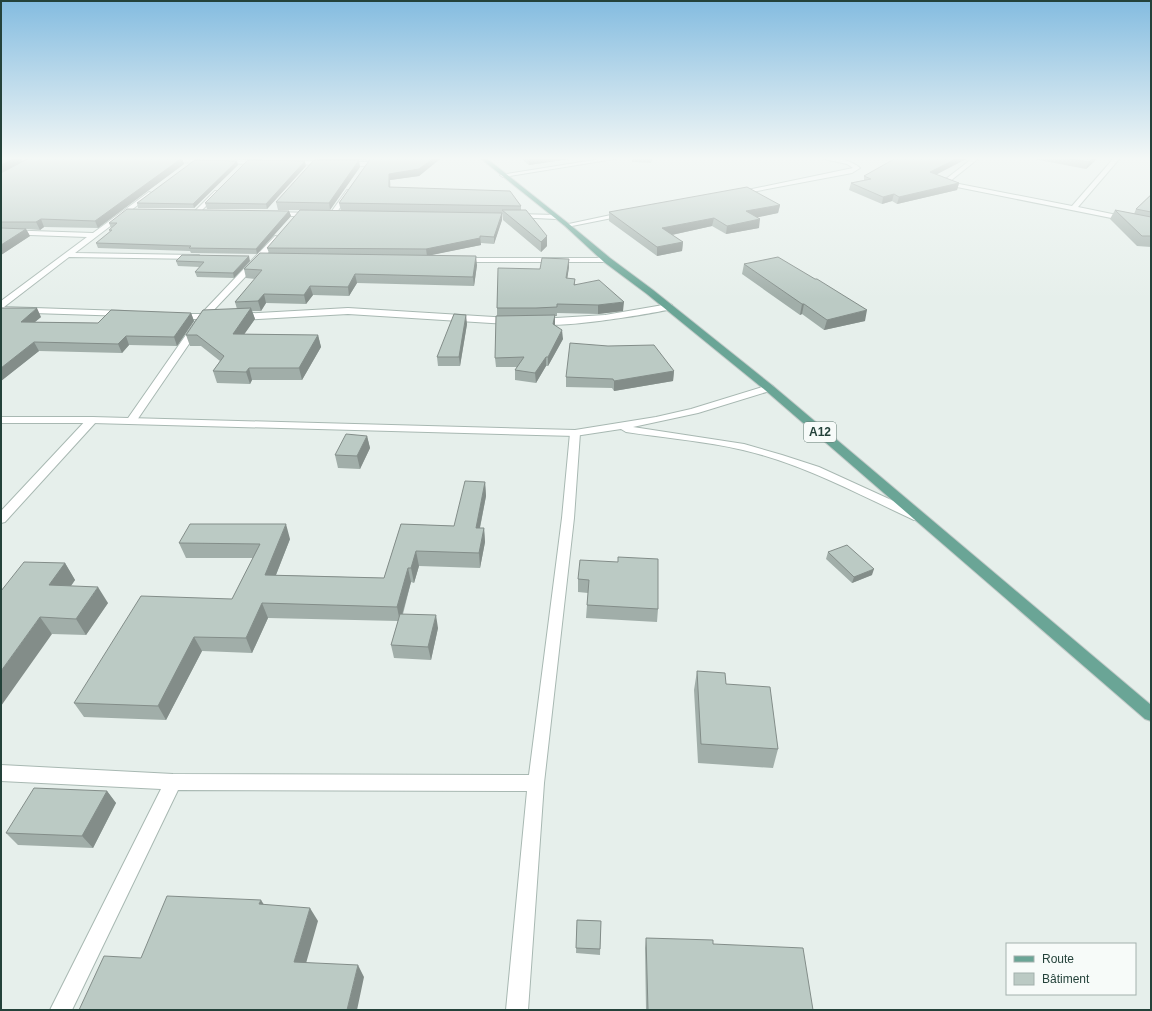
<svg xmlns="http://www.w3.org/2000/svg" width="1152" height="1011" font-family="Helvetica,sans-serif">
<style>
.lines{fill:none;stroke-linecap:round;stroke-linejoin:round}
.minor-casing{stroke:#a8b8b2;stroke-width:2}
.tertiary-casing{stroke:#a8b8b2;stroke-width:2}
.primary-casing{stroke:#c2cac8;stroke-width:2}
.minor{fill:#fff;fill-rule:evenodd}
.tertiary{fill:#fff;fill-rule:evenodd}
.primary{fill:#6aa596;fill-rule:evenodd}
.wall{fill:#a1aea9}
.shaded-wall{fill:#838d89}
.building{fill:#bbcac4;stroke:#838d89}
.labels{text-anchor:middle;stroke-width:3;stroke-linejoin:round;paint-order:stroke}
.shield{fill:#f7fbf9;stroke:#637a73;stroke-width:1}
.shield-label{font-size:12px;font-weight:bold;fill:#24423a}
</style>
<rect width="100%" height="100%" fill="#e6efeb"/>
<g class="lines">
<!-- minor casing -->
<g class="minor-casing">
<path id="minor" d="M1 158H46L47 159 44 161 1 160Z
M607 158H620L503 177 500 175Z
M820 158C833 157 850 159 860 168L852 173 736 195 733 193 853 168 847 164Z
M973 158H979L949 182 1072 206 1114 158H1120L1078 207 1151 222V226L942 184V182Z
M167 159 262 160 265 162 262 164 165 162V160Z
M289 161H326L329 163 326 165 287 164 286 163Z
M345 162H367L370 164 367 166 343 165 342 164Z
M347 190 352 191 334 216H330L329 215Z
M215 191 220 192 198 214H194V212Z
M149 192 151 193V195L75 253 196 255H199V259L69 257 4 307 124 311 127 312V316L1 312V301L87 237 1 234V230L93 233Z
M274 212 312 213 315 215 312 217 272 215V213Z
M625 212 627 213V215L567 227 564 225Z
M516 214 556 215 559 217 556 219 514 217 513 216Z
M275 236 282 238 210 314 217 315V319H206L135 423H127L126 421 197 319H176L172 316 173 314H201Z
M457 258H607L611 260 607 262H457Z
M669 304 672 305V309C654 313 546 332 536 322L540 319 605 315Z
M348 308 511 318 515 321 511 324 491 323 348 314 238 320 234 317 238 314Z
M92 417 96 418 97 420 96 422 5 522 1 523V511L88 418Z
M575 430 580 433 574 518 544 783 528 1010H506L527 791 178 790 72 1010H50L161 789 1 781V765L173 774 529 775 562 518 570 433Z"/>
</g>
<!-- tertiary casing -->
<g class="tertiary-casing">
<path id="tertiary" d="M769 385 773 386 774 388 773 390 698 413 633 427 744 444 782 455 819 467 922 514 924 517 922 520H914C858 494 803 464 743 450 705 441 665 438 626 432L621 429 575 436 92 423H1V417H92L575 430 656 417 691 409Z"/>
</g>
<!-- primary casing -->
<g class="primary-casing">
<path id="primary" d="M480 158H486L569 224 610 258 653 290 773 386 1151 705V721L1145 719 765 390 647 294 604 262 565 226Z"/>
</g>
<!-- minor -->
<use href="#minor" class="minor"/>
<!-- tertiary -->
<use href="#tertiary" class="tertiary"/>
<!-- primary -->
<use href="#primary" class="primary"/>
</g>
<!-- wall -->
<path class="wall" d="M1 158 23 161 182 158 184 164 98 228 44 227 40 230 26 229 30 236 1 255Z
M251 158H314L311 159H252Z
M319 158H368L365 160H320Z
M371 158 440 159 419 176 390 180V187L521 206V210L547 246 541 252 503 220 502 213 341 211 339 203Z
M520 158H576L529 165Z
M632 158H653L651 163 632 162Z
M896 158H968L936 174 959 183 957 190 897 204 892 201 882 204 849 190 851 183 864 180V176Z
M1028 158H1098L1086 169Z
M238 165 194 208H138L137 203Z
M306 166 267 209H207L205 203Z
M360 167 330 210H278L276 202Z
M1151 194V247L1137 246 1110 219 1115 210 1134 214 1136 209Z
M780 205 778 213 757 217 759 228 726 234 712 226 672 235 683 242 682 251 657 256 609 221V212Z
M289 211 291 216 257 254 191 253 190 251 98 248 96 243 110 232 109 230 111 228 109 223Z
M502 220 494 244 481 243V245L430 255 477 265 474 286 357 283 349 296 313 295 306 304 266 303 261 311H252L255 319 244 334 318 335 321 347 302 380H252L250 384 217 383 213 371 220 361 201 346H190L186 335 237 309 235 302 255 279 246 278 244 269 269 253 267 248Z
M569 259V267L567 278 575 279V284L623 311 598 314 557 313V316H555V325L563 339 548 366H546L536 383 515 380V370L517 367H496L495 358 497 316V308L540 269Z
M176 261H250L234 278 197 277 195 272 200 267 178 266Z
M744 264 865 321 824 330 802 314 800 315 742 274Z
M1 308 41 317 35 322 98 323 191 313 194 321 177 346 129 345 122 353 39 351 1 381Z
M467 324 460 366H438L437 357Z
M674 371 673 381 614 391 612 388 566 387V377Z
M367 436 370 448 360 469 338 468 335 455Z
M485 482 486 496 480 528H484L485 542 480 568 419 566 414 583 411 582 403 614 438 628 431 660 394 658 391 645 398 621 268 618 252 653 202 651 166 720 84 717 74 703 232 599 253 558H186L179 543 290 539 276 575 384 578 401 524 454 526Z
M828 552 872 575 852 583 826 559Z
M618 562 658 609 657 622 586 618 587 605 588 593 578 592V579Z
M65 563 75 580 71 586 108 603 86 635 52 634 1 591Z
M697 671 726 684 778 749 773 768 698 763 694 690Z
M107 791 116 803 93 848 18 845 6 833Z
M577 920 601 921 600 955 576 953Z
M646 938 713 944 813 1010H646L645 948Z"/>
<!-- shaded-wall -->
<path class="shaded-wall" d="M15 158H21L23 162 1 173V165Z
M182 158 184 164 98 228 95 221Z
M434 158H440V159L419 176 390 180 391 194 389 174Z
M529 158H576L529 165Z
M958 158H968L928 179 930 172Z
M1094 158H1098L1086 169 1089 162Z
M359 160 360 167 330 210 329 203Z
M237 161 238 165 194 208 193 204Z
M305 161 306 166 267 209 266 204Z
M959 183 957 190 897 204 899 197Z
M894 194 892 201 882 204 883 197Z
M780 205 778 213 745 220 746 211Z
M289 211 291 216 257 254 256 249Z
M502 213V220L494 244V237Z
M714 218 712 226 662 237V228Z
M41 219 44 227 40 230 36 222Z
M760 219 759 228 726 234 727 226Z
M26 229 30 236 1 255V245Z
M480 236 481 245 427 256 426 249Z
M547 236V246L541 252V242Z
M683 242 682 251 657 256V247Z
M249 256 250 261 234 278 233 273Z
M476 256 477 265 474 286 473 277Z
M569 259V267L566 287V278Z
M355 274 357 283 349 296 348 287Z
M310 286 313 295 306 304 304 295Z
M264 294 266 303 261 311 258 301Z
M624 302 623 311 598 314V305Z
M802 304H804L802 314 800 315Z
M37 308 41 317 25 330 21 322Z
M251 308 255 319 236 346 233 334Z
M867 310 865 321 824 330 827 320Z
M191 313 194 321 177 346 174 337Z
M466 315 467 324 460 366 459 357Z
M555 315V324L554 333 553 324Z
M562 330 563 339 548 366V357Z
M318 335 321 347 302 380 299 368Z
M126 336 129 345 122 353 118 344Z
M34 342 39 351 1 381V368Z
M546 357V366L536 383 535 373Z
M249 368 252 380 250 384 246 372Z
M674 371 673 381 614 391V381Z
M367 436 370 448 360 469 357 456Z
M485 482 486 496 477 542 476 528Z
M286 524 290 539 270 590 265 575Z
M484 528 485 542 480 568 479 553Z
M416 551 419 566 414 583 411 568Z
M65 563 75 580 60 601 49 585Z
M408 568 411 582 400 622 397 607Z
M874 569 872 575 852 583 854 577Z
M98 587 108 603 86 635 76 619Z
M262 603 268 618 252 653 246 638Z
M436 615 438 628 431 660 428 647Z
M40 617 52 634 1 706V671Z
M194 637 202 651 166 720 158 706Z
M107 791 116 803 93 848 82 836Z
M261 900 270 914 259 904Z
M310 908 318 921 303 974 294 962Z
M358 965 364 977 357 1010H347Z"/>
<!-- building -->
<path class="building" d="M1 158H15L1 165Z
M29 158H182L95 221 41 219 36 222H1V173Z
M371 158H434L419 169 389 174V187L510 191 521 206 339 203Z
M896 158H958L930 172 959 183 899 197 894 194 883 197 851 183 871 179 864 176Z
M1065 158H1094L1089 162Z
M195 160 237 161 193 204 137 203Z
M248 160 305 161 266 204 205 203Z
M314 160H359L329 203 276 202Z
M747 187 780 205 746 211 760 219 727 226 714 218 662 228 683 242 657 247 609 212Z
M1151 194V212L1136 209 1151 195Z
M127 209 289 211 256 249 189 248 191 246 96 243 112 230H109L117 223H109Z
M300 210 502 213 494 237 480 236V238L426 249 267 248Z
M502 210H526L547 236 541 242Z
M1115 210 1151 217V236H1142Z
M1 228 26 229 1 245Z
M260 253 476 256 473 277 355 274 348 287 310 286 304 295 264 294 258 301 235 302 262 270 244 269Z
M182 255 249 256 233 273 195 272 204 262 176 261Z
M778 257 815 279H817L867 310 827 320 804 304H802L744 264Z
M542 258 569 259 566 278 575 279 574 285 599 280 624 302 598 305 557 304V307L536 308H497L498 268 540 269Z
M1 308H37L21 322 98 323 111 310 191 313 174 337 126 336 118 344 34 342 1 368Z
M251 308 233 334 318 335 299 368H249L246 372 213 371 224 356 197 335H186L203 310Z
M454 314 466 315 459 357H437Z
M555 315 553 324 562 330 548 357H546L535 373 515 370 524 357 495 358 496 316Z
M570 343 608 346 654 345 674 371 614 381 613 379 566 377Z
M346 434 367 436 357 456 335 455Z
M465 481 485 482 476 528H484L479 553 416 551 411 568H408L397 607 262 603 246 638 194 637 158 706 74 703 141 596 232 599 260 544 179 543 190 524H286L265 575 384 578 401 524 454 526Z
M847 545 874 569 854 577 828 552Z
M618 557 658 559V609L587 605 589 580 578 579 580 560 618 562Z
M24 562 65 563 49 585 98 587 76 619 40 617 1 671V591Z
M400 614 436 615 428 647 391 645Z
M697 671 725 673 726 684 770 687 778 749 701 744Z
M34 788 107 791 82 836 6 833Z
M167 896 261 900 259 904 310 908 294 962 358 965 347 1010H79L104 956 141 958Z
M577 920 601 921 600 949 576 948Z
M646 938 713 940V944L803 948 813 1010H648Z"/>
<!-- sky -->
<linearGradient id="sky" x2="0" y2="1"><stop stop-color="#84bce0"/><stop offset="0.53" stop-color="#f4f8f6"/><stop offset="1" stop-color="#f4f8f6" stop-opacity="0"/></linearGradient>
<rect width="1152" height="299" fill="url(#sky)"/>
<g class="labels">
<!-- shield labels -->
<rect class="shield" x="804" y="422" width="32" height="20" rx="3"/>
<g class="shield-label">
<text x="820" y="436">A12</text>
</g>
</g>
<!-- border -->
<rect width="1152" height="1011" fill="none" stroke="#24423a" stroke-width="4"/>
<!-- legend -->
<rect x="1006" y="943" width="130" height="52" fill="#f7fbf9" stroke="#a3b1ad"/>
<rect x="1014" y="956" width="20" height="6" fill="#6aa596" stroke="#a3b1ad"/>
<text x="1042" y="963" font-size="12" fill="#24423a">Route</text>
<rect x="1014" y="973" width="20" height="12" fill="#bbcac4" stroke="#a3b1ad"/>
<text x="1042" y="983" font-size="12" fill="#24423a">Bâtiment</text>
</svg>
